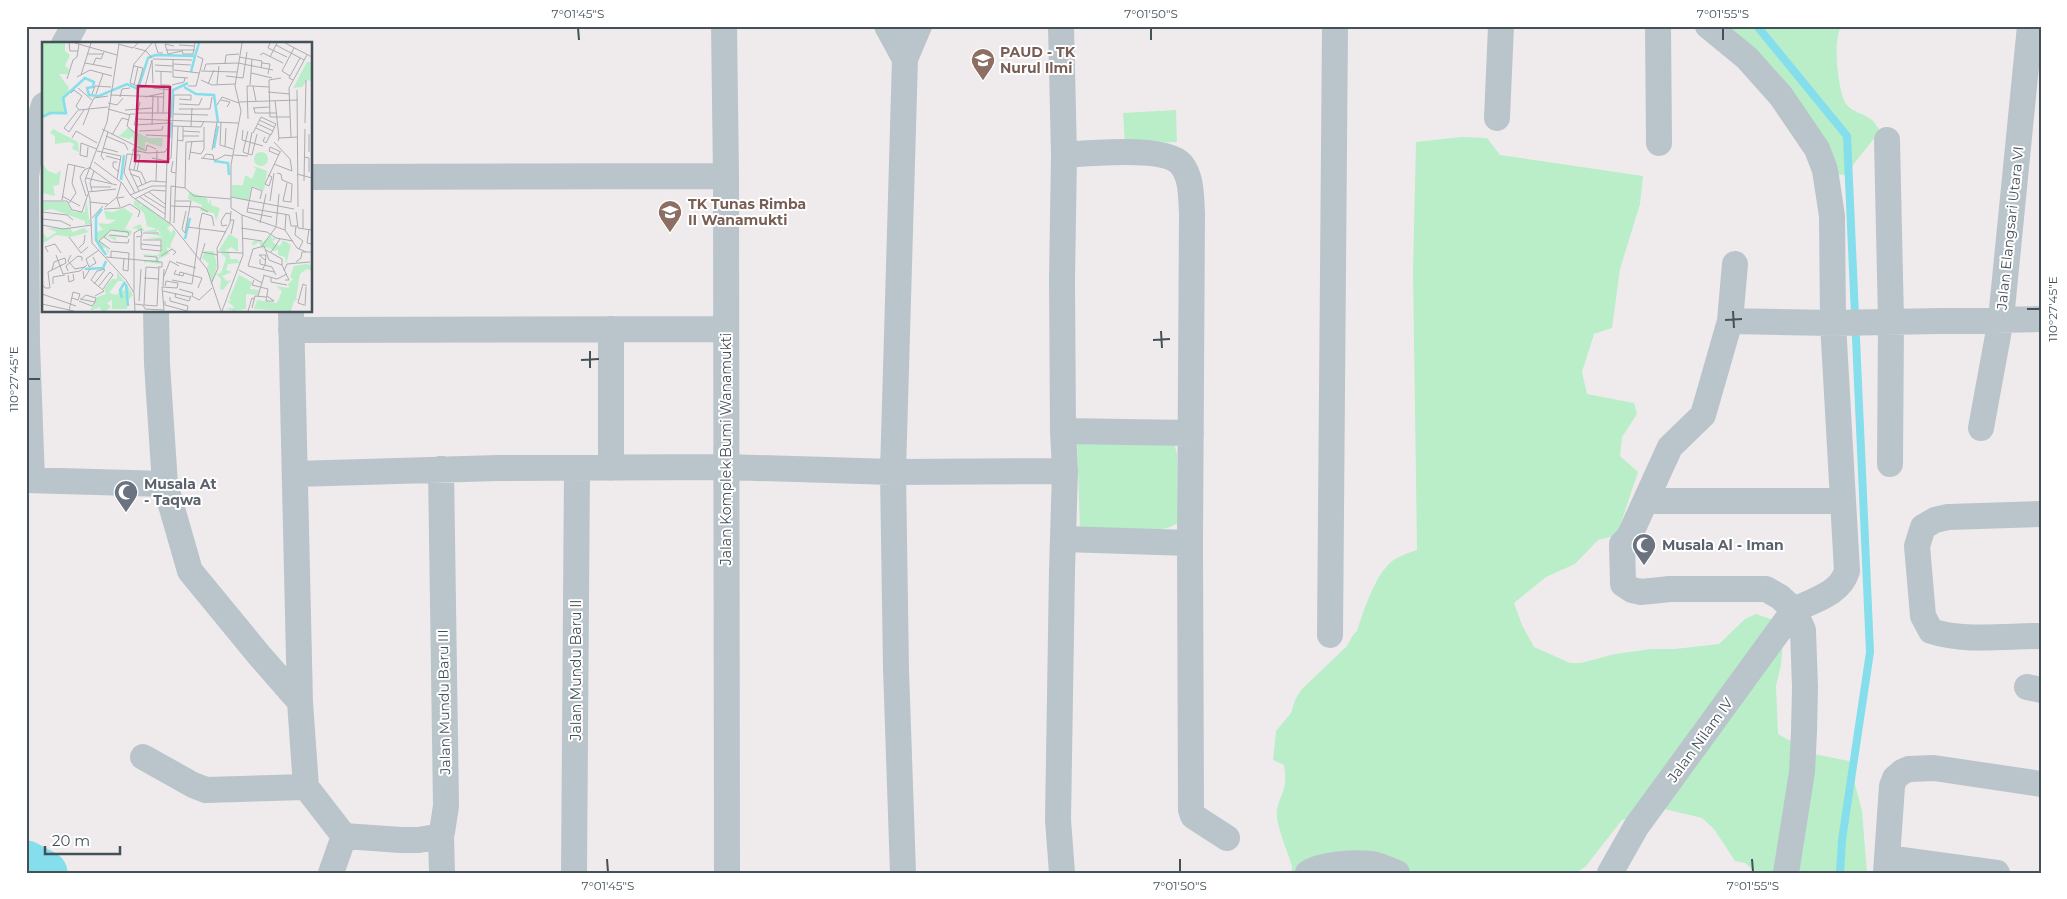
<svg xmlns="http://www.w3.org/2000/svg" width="2067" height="899" font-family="Montserrat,sans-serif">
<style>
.green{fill:#b9eec9}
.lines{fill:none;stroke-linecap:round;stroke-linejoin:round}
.stream{stroke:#85deeb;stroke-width:8}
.river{stroke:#85deeb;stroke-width:45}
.minor{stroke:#bac5cb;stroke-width:26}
.ticks{fill:none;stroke:#445159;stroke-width:2}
.labels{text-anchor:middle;stroke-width:4;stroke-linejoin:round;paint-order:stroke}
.education-label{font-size:14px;font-weight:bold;fill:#785e54;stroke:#fff;text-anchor:start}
.street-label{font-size:14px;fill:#445159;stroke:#fff}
.worship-label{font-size:14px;font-weight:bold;fill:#5b616d;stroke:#fff;text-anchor:start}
.inset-river{fill:none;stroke:#85deeb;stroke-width:2.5}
.inset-road{fill:none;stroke:#abadb1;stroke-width:1}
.view{fill:#c2185b;fill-opacity:0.15;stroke:#c2185b;stroke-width:2.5}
.inset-edge{fill:none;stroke:#445159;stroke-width:2.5}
.neatline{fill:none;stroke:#445159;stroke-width:2}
.ticks-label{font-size:12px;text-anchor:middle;fill:#445159}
</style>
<rect width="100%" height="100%" fill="#efebec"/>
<!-- green -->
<path class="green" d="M1707 26H1842C1832 37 1838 89 1845 102 1851 113 1865 113 1873 121 1876 124 1878 128 1880 131L1845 175 1833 174Z
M1176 110 1177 142 1125 144 1123 113Z
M1461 137 1487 138 1500 155 1643 176 1640 204 1620 269 1612 328 1594 334 1582 372 1587 394 1634 403 1637 414 1622 437 1620 456 1638 472 1617 535 1598 540 1575 564 1546 577 1514 603 1522 625 1534 647 1570 663H1581L1615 654 1651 649H1675L1719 644 1745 619 1756 614 1777 621 1783 643 1781 665 1776 686 1778 734 1814 754 1849 761 1862 811 1867 873H1757L1745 863 1735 861 1714 829 1702 818 1660 808 1622 820 1586 866 1576 873H1292V866C1288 852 1275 824 1277 810 1282 789 1288 790 1284 765L1273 760 1276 731 1291 713 1295 700 1302 689 1347 646 1353 635 1357 631C1364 610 1376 571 1395 559 1402 555 1410 552 1417 550L1413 271 1416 142Z
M1077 441 1174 443 1177 454 1178 523C1152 538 1110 530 1080 529Z"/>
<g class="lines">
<!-- stream -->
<path class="stream" d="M1757 26 1847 136 1870 652 1842 840 1840 873"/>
<!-- river -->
<path class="river" d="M26 863 45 873"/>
<!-- minor -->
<path class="minor" d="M724 26 726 176 727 873
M887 26 905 59
M1061 26 1064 155 1062 280 1063 431 1065 471 1062 571 1058 820 1062 873
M1658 26 1659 143
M64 44 74 26
M1497 118 1501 26
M1887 140 1891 321 1890 464
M1064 155C1089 153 1165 146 1181 164 1192 177 1191 198 1192 213L1190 543 1191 810 1193 816 1227 838
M311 177 726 176
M1735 264 1730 321 1703 415 1670 447 1629 537 1622 544 1623 584 1632 590 1641 592 1670 589H1766L1780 597 1794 610 1803 630 1805 687 1804 732 1802 772 1786 873
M156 311 157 364 165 484 190 571 259 655 300 702
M291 311 300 702 306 787 344 836
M1730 321 1833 323 2041 319
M291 330 726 329
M1981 428 2001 319 2030 26
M1063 431 1191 433
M611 468V329
M295 474 498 468 726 467 893 472 1065 471
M26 480 165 484
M32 480 27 344 26 177 30 149 44 105
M1647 501H1842
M2041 514 1948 517 1935 520 1923 527 1917 546 1923 616 1931 631C1965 642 2005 636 2041 636
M1063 539 1190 543
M1330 635 1335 26
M2027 687 2041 690
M143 757 193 785 206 790 306 787
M344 836 401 840H419L441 836 442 832 446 806 441 469
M441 836 442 873
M1887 858 1997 873
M331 873 344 836
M574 873 577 468
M903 873 896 669 893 472 905 59 919 26
M1308 873C1321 864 1355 862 1371 864 1379 865 1389 870 1397 873
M1610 873 1636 827 1794 610C1814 600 1840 594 1847 571L1833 323 1832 216 1825 170 1817 149 1781 96 1747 58 1708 26
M1886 873 1892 786 1895 778 1902 772 1909 769 1934 768 2041 784"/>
</g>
<!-- ticks -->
<path class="ticks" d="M578 28 579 40M1151 28V40M1723 28V40M2027 309H2040M1733 311 1734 328M1725 320 1742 319M1161 331 1162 348M1153 340 1170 339M590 351V368M581 360 599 359M28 379H40M607 859 608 872M1180 859V872M1752 859 1753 872"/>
<!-- icons -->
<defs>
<g id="school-pin" transform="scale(1.25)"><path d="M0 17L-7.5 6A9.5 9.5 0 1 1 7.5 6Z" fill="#8d6e63" stroke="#fff"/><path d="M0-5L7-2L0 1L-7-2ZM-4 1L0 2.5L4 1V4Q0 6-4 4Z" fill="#fff"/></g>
<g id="mosque-pin" transform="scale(1.25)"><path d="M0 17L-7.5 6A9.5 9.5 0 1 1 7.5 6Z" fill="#6b7280" stroke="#fff"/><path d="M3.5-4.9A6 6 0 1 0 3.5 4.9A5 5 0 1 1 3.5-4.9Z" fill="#fff"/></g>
</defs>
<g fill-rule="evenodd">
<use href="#school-pin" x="983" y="60"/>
<use href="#school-pin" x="670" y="212"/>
<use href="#mosque-pin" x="126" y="492"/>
<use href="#mosque-pin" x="1644" y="545"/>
</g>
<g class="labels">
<!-- education labels -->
<g class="education-label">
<text x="1000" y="57">PAUD - TK<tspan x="1000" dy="16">Nurul Ilmi</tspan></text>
<text x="688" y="209">TK Tunas Rimba<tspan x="688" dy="16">II Wanamukti</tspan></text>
</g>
<!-- street labels -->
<g class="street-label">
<text transform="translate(2010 228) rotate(-84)" y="5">Jalan Elangsari Utara VI</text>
<text transform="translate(726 449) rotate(-90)" y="5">Jalan Komplek Bumi Wanamukti</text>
<text transform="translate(576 670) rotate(-90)" y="5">Jalan Mundu Baru II</text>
<text transform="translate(444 702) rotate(-91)" y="5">Jalan Mundu Baru III</text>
<text transform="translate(1700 740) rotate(-54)" y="5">Jalan Nilam IV</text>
</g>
<!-- worship labels -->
<g class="worship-label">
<text x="144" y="489">Musala At<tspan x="144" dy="16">- Taqwa</tspan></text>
<text x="1662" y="550">Musala Al - Iman</text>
</g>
</g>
<!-- overview -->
<g transform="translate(42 42)">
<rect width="270" height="270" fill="#efebec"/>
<path d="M0 1H23V9L28 13 23 24 27 27 26 32H17L27 46 23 56 24 73 11 72 0 77ZM265 20H270V39L265 38 260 45 251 46ZM86 86 107 96H121L120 105 103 100V107L93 112 97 104 91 99V94L87 97 77 94ZM11 87 36 100 37 110 30 107 32 102 28 100 13 102V94L8 91ZM212 117a7 7 0 1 1 14 0a7 7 0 1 1-14 0ZM0 121 6 129 14 132 19 128 17 143 11 144 13 154 0 151ZM211 124 225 129 222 149 210 144 206 159 190 155V143H201L203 133 210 137 214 127ZM147 150 165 156 166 162 169 157V163L178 166 174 179 172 171 158 169 160 163 146 157ZM44 155 47 177 44 179 48 177 49 182 43 183V179L10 167 0 169V160H24L31 170H43ZM92 158 99 161 98 165 101 162 129 183 125 186 129 191 132 187 134 191 128 204 130 207 124 205 127 212 117 217 116 214 104 213 115 215 119 222 103 220 102 223 119 225 102 223V218H114V216L98 212 116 213 119 209 120 198 104 196 122 195 105 191 119 192 115 187V190H105L90 186 98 182 103 189 115 187 105 184 102 171 92 163ZM82 166 91 172 83 187 90 189 89 193 85 190 86 191V195L71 194 68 192 85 194 86 191 74 190 69 189H82L69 188 65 191 66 194 74 195V199L65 194 57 198 65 206 67 210 65 211 64 206H58L54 199 55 190 64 186 60 187 56 181 67 182 74 178 64 177 62 169 71 170ZM4 186H28L31 190 42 186 47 190 29 195 14 193 0 202 1 191 5 196 15 190ZM187 192 196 197V210L189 205 182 210 177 208ZM229 194 230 197 233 195V198L230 199 233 202 238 204 241 198 249 203 244 222 243 215 236 213V208L231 209 228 205 227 208 226 205 220 207 217 200 211 204 210 200 213 199 221 200ZM163 209H172L175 224 170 241 165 225 167 222 160 216ZM187 209 188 217H195L199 221 186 222 184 228 190 230 180 234 185 239 189 238 181 248 178 247 179 237 174 232 179 231 184 216 179 211ZM264 222 270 223V229L265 227 258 232 254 257H257L252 259 249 269 212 267 215 258 235 261 240 249 234 244 247 246 246 242 251 237 248 235 252 224ZM75 230 82 239H76L67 251 75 253 79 247 83 249V240L91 253 85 259V267H70V258L65 261 69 265 64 269H59L58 265 48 269 55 255 64 252 62 247 70 237H75ZM197 233 210 240 208 247 217 248 216 253 204 252V267L191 269 184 266H193L185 259H189L187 257Z" fill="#b9eec9"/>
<path class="inset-river" d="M149 30 153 14M142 45 154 52 172 53 176 80M0 75 8 71H24L21 56 43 36 52 40 51 45 45 46 47 53 57 54 85 42 96 47 106 16 113 13 153 14 157 1M129 76 131 48 146 41M128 96 129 80M172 106 176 84M172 119 186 121 187 133M79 138 82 113M60 167 54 175V198L64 213M143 197 148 176M43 227 61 226 64 219M84 242 86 264M80 256 78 248 83 240"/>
<path class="inset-road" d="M27 1 28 9H36M33 1 75 13M113 1 116 11H121M228 1 226 6 245 15M243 1 270 15M76 2 91 6 96 1M77 2 65 80 43 138 48 157 50 201 84 238 92 251 93 269M137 3 153 4M234 3 262 18M132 4 123 2 126 12 140 9M93 6 104 9 110 16M124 8H153M140 8 141 12H151L153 1M45 12H61M218 13 221 11 241 21M197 15 220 19 219 26M228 15 235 1M111 17 150 18M131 17V35L146 36M110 18 111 41M43 21 70 26M220 21 228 22 226 32M131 22 149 23M183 22 184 13 197 12M51 23 54 16 59 17 62 10M113 23 131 24M92 24 101 26 96 44 88 41 92 22 110 1M132 28 157 31M162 28 164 22 196 21 231 28M113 29 130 30M119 29V43H128M159 29 195 30M209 31 230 36M39 33 49 1M184 34 201 36 205 10M248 34 240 29 252 6M35 35 48 28 70 34M239 36 227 38 228 75H248M25 37 31 18 35 15 37 2M159 38 170 43 193 42M251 38 247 36 258 16M166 42 172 28M175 42 177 24M92 43 96 25M130 43 142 40 143 36M208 43 210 17M146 44H154L161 17 155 14M211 44 227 45M103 45 110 18M36 46 50 58M111 46 128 48 127 71H95L94 77 196 81M255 48 256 165M226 50 248 52M29 51 32 48 40 54 34 64 37 68 66 65M50 52 53 44 69 45M54 52 61 32M68 53 122 55M78 55 80 47 88 46M103 55 122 51M179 58 188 60 185 65M233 58 237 96M98 60 92 83 126 81M197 60 256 58M66 61 75 63 81 56M137 62 157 63 160 56M175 63 180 55 197 61M211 66 227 65M212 66 213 71H234M37 67 22 86 27 90 42 68M66 67 88 73M137 67H168L170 55M46 68 52 56 66 54M83 68 111 66M116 71V55M121 71 122 46M93 72H88L85 84 95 93 87 127 97 149M131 72 166 73M206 77 205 44H211L214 59M217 78 232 85M179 80 178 103 191 107M263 81 264 38M216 82 231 89M41 83 47 68M110 83 111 55M130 84 159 85 162 79M149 85 150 66M60 87 104 109M201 88 200 98 221 104M97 89 120 88 121 84M141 89 158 90M206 89 201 110 206 112 210 113 215 92M211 91 219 75 234 82 229 93 214 86M70 93 80 76 87 78M104 93 126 94M64 94 83 102 86 108M141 94H157M223 95 221 99 224 101 228 93M249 95 247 46 265 13M30 96 34 89 55 101M135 98 141 99V85M236 99 237 96 256 95M232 100 248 117 250 129M46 105 45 115 38 113 39 101 55 107M183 105 184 86M61 106 76 110M90 108 106 111 123 110 126 105 127 78M170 108 175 80M55 109 79 114M104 109 105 103 114 107M148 110 159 112 162 107V85M267 110V92M206 112 210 90M191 113 206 114M237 113 227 109 228 105 239 110M64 114 79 118M262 115 267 116V130M110 116 125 119M159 116 174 118 183 113 190 114M161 116 164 112 171 113 172 118M62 118 59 114 66 90M147 118 150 99M125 119 129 116 132 53H149V58L137 57M131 119 129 130 134 131 132 181M52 120 80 141 89 154 130 183 165 227 179 269M75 120H71V125L77 130M232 122 250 129M48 126 70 142M87 127 99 130 104 141M92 128 95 113M134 131 136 85M235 131 239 132 240 138 250 142 249 160 241 159 245 141M88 132 97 135 100 143M255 132 270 136M44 136 75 143M75 137 79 114M114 139 115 108M262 139 263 87M223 142 238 110M223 142 227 144 230 135 226 133M49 145H69M95 145 109 139 124 140M143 146 144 100 162 99M50 149 48 141 52 129M46 150 74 147M107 150 123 162M93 151 82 131 85 112 98 113 95 129M88 153 110 144H124M102 153 123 166M20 154 38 164M44 154 38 135 42 128 49 125M98 155 123 172M189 155 252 167M93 157 110 148 124 149M218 157 220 149 210 145 205 170 230 175M20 158 26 122 43 126M0 159H25L30 168 40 170 46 152M133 159H149L143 191M228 159 232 131M48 160 66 162M27 161 34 151 30 141 33 123M88 162 98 169 96 175M128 164 157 165 166 170M63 165 75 155 79 141M78 165 75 156 82 155M206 166 247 173 249 184H255M62 167 79 166 88 162M0 170 25 173 31 178M254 170 256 186 270 188M200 173 243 188M50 176 61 164M0 177 19 179 29 184M123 177 125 119M188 178H192L189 192M128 181 129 144 143 146 152 154 189 157M218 181 224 152M0 183 21 187 50 183M185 183 180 184 179 179 184 171 188 172M234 184 237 152M254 184 253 193 261 199 257 207M145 185 184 190M157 186 160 171 170 174 172 184M199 186 225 190 234 196 251 199M261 187V167M267 187 265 201 270 202M243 188 255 206 264 210M243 188 244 172M101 191H117M143 191 140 187 144 169M67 193 86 195M27 195 39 211 46 205M62 195 69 200 86 201 87 197M99 195V207L119 209V198H101M200 196 220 199M99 202 119 204M220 204 234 185M37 206 42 201 43 193M68 207 57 199 69 188 86 190 87 194M224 208 240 217V223L247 238H243M6 210 3 205 13 202 19 211M160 210 176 213M175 210 201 211M229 210 238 197M14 213 21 232 38 229 45 223M29 213 26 219 33 227 43 225M102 214 115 215V220M119 214 130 207 134 210 131 213M51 215 54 221 47 225 44 217 57 208M64 215 120 220V225H116M69 216V209L87 211 86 229M82 217 81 228 86 229M218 217V222L230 225 234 233M158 218 163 201M134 220 154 226M254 220 259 216 260 210H270M104 225 117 226 115 264 102 263ZM10 228 12 220 23 216 24 221 18 224M134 228 132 232 141 234 142 231M197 228 220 241M220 228 223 223 224 213H217L223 218M26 229 24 224 36 214 40 215V219M41 229 42 237 48 227M242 229 245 222 268 220M232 230 206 224 211 207 222 204 227 218 240 223M26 233 27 240 32 238 31 232M137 233 138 230 160 236 156 246M221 233 235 237 245 232M122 234 128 219 137 224M102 236 117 237M229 236V240L245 243M130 238 150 242 158 186M212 238 210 243 226 247 224 259H232L225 254M0 242 3 246H8L6 230 20 223M11 242V235L23 233M52 242 63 228M169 242 176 226 175 206 188 181 189 169M57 244 68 230 71 233 61 247M121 244 122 227M137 247 151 251 150 254 157 258 170 246M121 249 148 255M92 250V191L99 187 100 194 94 195M134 251 133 255 147 259 149 254M0 252 34 264M53 254 62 249 49 238 55 229 63 227M216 254 222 234M38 257 53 260M39 257 44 253 54 256 53 260M37 259 50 264 53 260M97 259 99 227M123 259V263L145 269 146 264 128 259V255M0 262 32 269M93 262 101 263 103 267 122 268 120 245 135 246 136 241 124 239 123 244M262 263 256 261 261 242 265 244M263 264 264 245M210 266 213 254 224 255M27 269 31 250 38 252 36 258 30 256M180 269 201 213 200 173 189 166V123L199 69 193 44 200 1M206 269 210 256 212 257"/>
<path class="view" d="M96 44 128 45 126 120 93 119Z"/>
<rect width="270" height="270" class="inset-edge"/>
</g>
<!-- border -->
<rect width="2067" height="899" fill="none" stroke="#ffffff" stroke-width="55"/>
<!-- scale -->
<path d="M45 846v8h75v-8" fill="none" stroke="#445159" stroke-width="2.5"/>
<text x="52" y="846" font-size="15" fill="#445159" stroke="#ffffff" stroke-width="4" paint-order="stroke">20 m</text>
<rect x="28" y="28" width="2012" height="844" class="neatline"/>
<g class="ticks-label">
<text x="578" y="18">7°01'45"S</text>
<text x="1151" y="18">7°01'50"S</text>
<text x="1723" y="18">7°01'55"S</text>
<text transform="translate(2053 309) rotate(-90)" y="4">110°27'45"E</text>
<text transform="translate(14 379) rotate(-90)" y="4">110°27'45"E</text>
<text x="608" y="890">7°01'45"S</text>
<text x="1180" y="890">7°01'50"S</text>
<text x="1753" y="890">7°01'55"S</text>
</g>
</svg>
